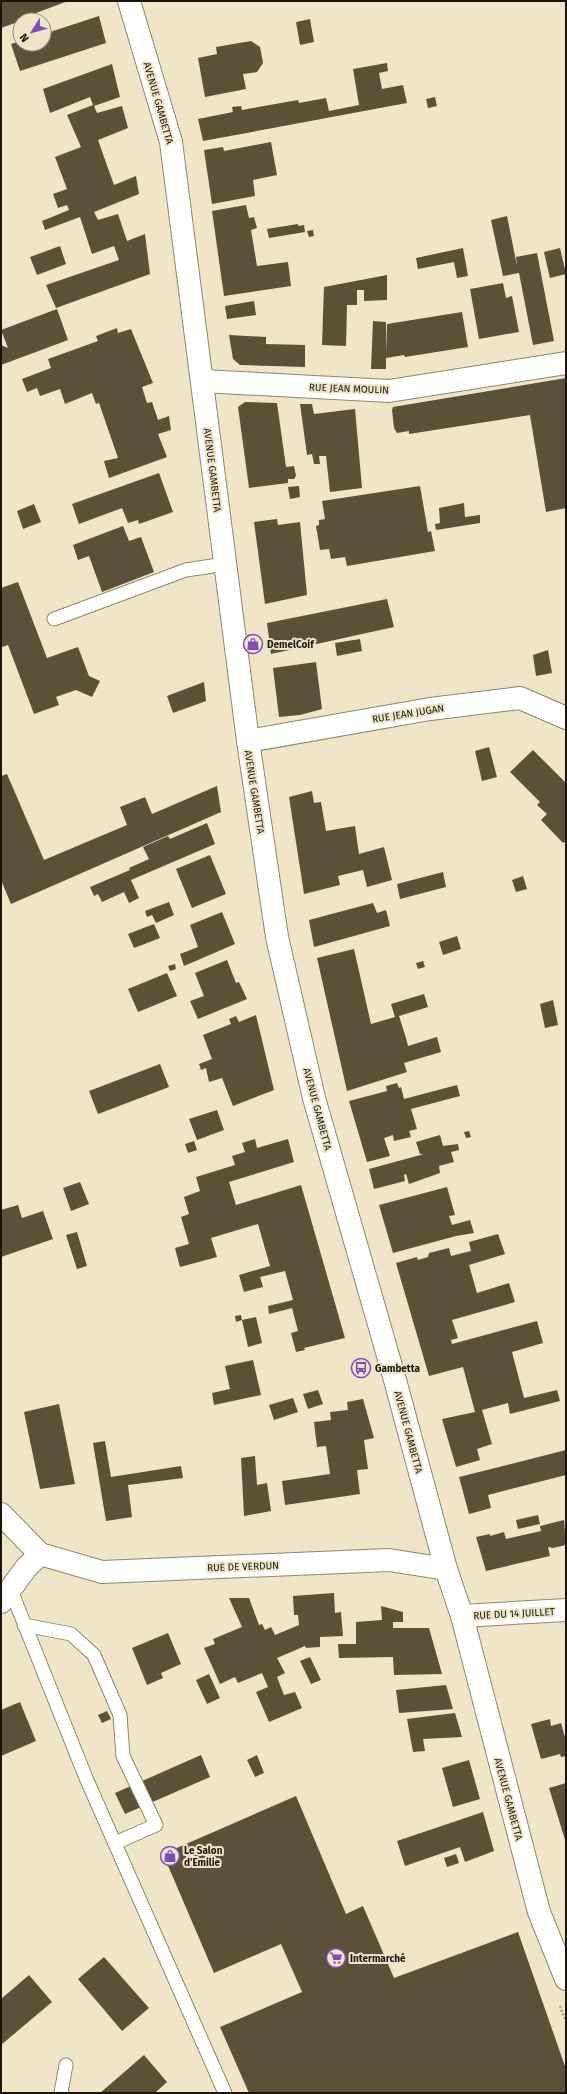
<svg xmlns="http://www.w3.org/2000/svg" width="567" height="2094" font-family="'Fira Sans',sans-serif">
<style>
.building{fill:#5a5238}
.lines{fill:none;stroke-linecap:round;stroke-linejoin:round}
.service-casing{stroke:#8e866b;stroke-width:15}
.minor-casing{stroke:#8e866b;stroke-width:24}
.tertiary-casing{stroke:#8e866b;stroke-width:24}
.secondary-casing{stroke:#8e866b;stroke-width:24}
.path{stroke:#aba48c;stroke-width:2.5;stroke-dasharray:2 2;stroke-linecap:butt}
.service{stroke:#fff;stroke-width:13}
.minor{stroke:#fff;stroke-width:22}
.tertiary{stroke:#fff;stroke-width:22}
.secondary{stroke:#fff;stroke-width:22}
.labels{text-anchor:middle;stroke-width:4;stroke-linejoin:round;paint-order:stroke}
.street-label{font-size:10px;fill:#18150a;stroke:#efe6c8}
.poi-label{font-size:10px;font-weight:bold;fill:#18150a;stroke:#efe6c8;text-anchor:start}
</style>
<rect width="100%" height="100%" fill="#efe6c8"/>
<!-- building -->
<path class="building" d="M1 1H68L28 16 29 18 1 28Z
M99 16 106 43 20 71 11 44 20 41V44H44V34Z
M310 19 314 42 300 45 296 22Z
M251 41 260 47 263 63 257 72 243 74 246 89 205 97 198 58 217 54 216 47Z
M387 63 388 71 379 73 382 89 403 85 407 103 203 141 198 119 233 112 232 107 241 106 242 110 298 100 299 103 326 98 329 111 359 105 353 69Z
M112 64 120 97 94 106 97 113 122 106 128 128 98 140 114 185 136 176 139 194 94 212 98 220 118 214 127 241 145 234 150 274 56 308 46 285 119 260 114 246 92 254 80 217 45 230 42 221 69 210 67 205 58 208 53 194 67 189 55 157 81 147 67 115 93 105 90 97 50 113 43 89Z
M435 97 437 106 428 108 426 99Z
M271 142 277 175 253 180 255 196 212 204 204 150 223 147 224 151Z
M246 205 249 218 254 217 257 228 251 230 257 266 288 262 291 286 224 296 212 211Z
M507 216 517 266 516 257 537 253 554 341 533 345 519 273 503 276 491 220Z
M298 224V226L304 225 305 232 269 238 267 229Z
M313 230 314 236 309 237 307 231Z
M60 246 66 264 37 275 30 257Z
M463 248 468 276 457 278 454 262 418 269 416 258Z
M560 248 566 274 550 278 544 252Z
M387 275V300L364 301V290H357V305H347L346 346 322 345 324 287Z
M503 283 506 298 512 296 519 332 479 339 470 289Z
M254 301 256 315 227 319 225 306Z
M57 309 68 340 1 365V345L8 348 1 330Z
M462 312 468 347 405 357 404 355 386 358V369H371L373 321 386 322V355L387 324Z
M117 328 118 333 131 329 153 383 142 387 147 403 152 402 158 420 169 416 171 430 158 434 167 457 109 478 104 461 118 458 99 403 96 404 92 393 65 404 60 389 40 396 37 388 27 392 22 379 51 368 48 359 98 341 96 336Z
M229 335 266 337V344L305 345V367L240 365 233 359Z
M566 378V508L546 512 530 415 409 434V431L397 433 394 428 392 410 393 407Z
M245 402 277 403 286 467 294 466 296 476 294 479H288V483L249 488 238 407Z
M300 404H312L314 414 355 409 362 488 330 492 326 456H319L320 464H314L312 454 307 455Z
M159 473 173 512 139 524 138 520 128 523 122 508 79 524 72 504Z
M299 486 300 497 290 499 288 487Z
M420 486 428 532 431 531 435 551 347 566 345 557 331 559 329 549 320 550 316 526 319 525V520L325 519 322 501Z
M464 503 465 517 480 515V523L436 530 435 524 440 523 439 508Z
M34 504 41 522 23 529 17 511Z
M277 519 278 525 300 522 307 595 265 604 254 522Z
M123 526 129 541 141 537 154 572 102 592 89 556 78 560 73 545Z
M18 582 47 658 78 647 89 676 100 681 92 697 76 690 56 697 59 705 34 714 8 645 2 647 1 644V588Z
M387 599 394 627 271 654 267 623Z
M360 639 362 651 337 656 335 643Z
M548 650 552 673 536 676 533 655Z
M316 662 322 709 300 715 279 717 273 668Z
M204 682 206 701 173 713 167 696Z
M489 747 497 777 482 781 475 751Z
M533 750 566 783V841L563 843 541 820 547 814 537 805 540 802 510 772Z
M7 774 44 860 127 825 120 807 145 797 152 814 217 786 221 812 11 904 1 880V776Z
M312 791 314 803 321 802 326 831 355 826 359 854 384 847 392 880 367 887 363 870 338 876 340 885 304 894 289 797Z
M207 823 215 844 131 880 139 898 129 903 124 892 102 902 98 894 94 896 90 887 130 870 129 868 149 859 143 847 168 836 170 839Z
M210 855 226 894 192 908 176 869Z
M443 872 446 887 400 899 397 884Z
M523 876 527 889 516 892 512 880Z
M169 902 174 915 156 923 152 915 147 917 145 911Z
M373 903 377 913 386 910 390 926 314 947 309 920Z
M222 912 235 944 184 966 180 954 198 947 190 925Z
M154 924 160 938 134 948 128 934Z
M457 936 461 949 443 955 439 942Z
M354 949 371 1024 395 1017 391 1004 424 994 428 1007 399 1016 406 1038 408 1046 437 1037 441 1052 404 1063 407 1072 347 1091 317 958Z
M227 960 236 983 239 982 247 999 198 1019 190 1001 204 996 195 973Z
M423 961 425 967 418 969 416 963Z
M175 964 176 969 170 971 168 966Z
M167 973 177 996 138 1012 128 989Z
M553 1000 558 1025 545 1028 540 1004Z
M256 1015 274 1090 233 1106 222 1078 209 1082 206 1068 201 1070 199 1064 212 1059 203 1035 231 1024 229 1019 236 1016 239 1022Z
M160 1064 169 1087 98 1114 89 1091Z
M397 1083 399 1088 401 1087 404 1099 457 1085 460 1096 411 1109 417 1129 409 1131 411 1137 394 1141 393 1135 384 1138 390 1156 367 1162 349 1101 387 1091 386 1086Z
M217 1110 224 1130 197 1140 189 1119Z
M469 1131 471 1137 466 1138 464 1132Z
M440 1135 443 1146 458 1144 459 1150 451 1152 454 1162 439 1166 440 1173 409 1184 406 1174 404 1175 405 1181 374 1189 369 1169 424 1154H420L416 1142Z
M255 1139 257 1148 288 1139 294 1162 229 1182 236 1205 301 1185 345 1338 304 1348 305 1350 296 1352 291 1333 298 1331 292 1308 269 1314 268 1306 293 1300 285 1271 260 1277 263 1287 244 1292 239 1275 270 1266 258 1224 211 1238 217 1257 180 1267 175 1248 189 1244 181 1217 189 1214 184 1197 200 1191 196 1177 235 1165 232 1156 245 1152 242 1143Z
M194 1141 197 1150 188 1153 185 1144Z
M80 1182 89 1204 71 1211 63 1188Z
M447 1187 455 1215 449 1216 452 1225 470 1220 474 1233 456 1236 393 1253 379 1205Z
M18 1205 22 1218 43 1211 53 1239 1 1257V1210Z
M77 1232 87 1266 77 1269 66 1235Z
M498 1234 505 1254 469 1265 477 1293 509 1283 515 1302 452 1320 458 1338 451 1340 452 1344 537 1321 543 1343 512 1352 524 1398 557 1390 560 1401 510 1414 508 1403 482 1410 492 1444 477 1449 480 1460 456 1467 442 1419 475 1412 463 1367 429 1376 396 1263 417 1257 418 1260 428 1257 429 1253 449 1248 451 1256 471 1251 469 1242Z
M241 1315 242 1320 236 1322 235 1316Z
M256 1317 262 1343 248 1347 242 1320Z
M253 1360 261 1395 214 1405 212 1393 230 1389 225 1366Z
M318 1390 323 1404 308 1409 303 1394Z
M293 1398 298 1412 274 1420 269 1405Z
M363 1399 374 1438 364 1440 368 1469 357 1470 360 1494 285 1505 282 1481 330 1474 326 1446 317 1447 314 1422 331 1420 330 1412 348 1410 347 1402Z
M59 1404 75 1484 40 1489 24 1412Z
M105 1441 111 1477 181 1466 183 1478 128 1485 132 1517 106 1521 93 1443Z
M566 1450V1475L488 1495 491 1508 469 1514 459 1477Z
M255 1456 257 1485 267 1483 271 1511 244 1516 241 1458Z
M538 1515 540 1524 518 1529 516 1520Z
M564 1520 566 1545 553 1548 548 1547 550 1556 486 1571 476 1537 490 1534V1536L504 1532 506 1539 541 1531 540 1526Z
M334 1593 335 1613 341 1612 343 1636 320 1637V1647L306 1648 305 1646 277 1658 285 1673 277 1677 284 1695 295 1692 302 1708 269 1722 256 1692 268 1687 262 1673 238 1683 235 1677 220 1684 204 1648 215 1644 213 1639 242 1627 229 1598H249L259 1625 262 1624 265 1630 271 1627 275 1635 299 1625 298 1615H294L293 1596Z
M381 1606 403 1612V1622H393V1628H429L442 1674 394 1675 393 1657 339 1658 338 1644H356V1622L382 1620Z
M168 1633 181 1664 161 1673 163 1678 147 1685 132 1648Z
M310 1657 321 1680 311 1684 300 1661Z
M209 1674 220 1698 207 1704 196 1680Z
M446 1685 453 1709 399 1713 396 1690Z
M20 1702 36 1741 1 1756V1710Z
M107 1711 111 1719 102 1723 98 1715Z
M455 1713 462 1737 423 1739 425 1751 413 1752 407 1719Z
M550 1719 551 1726 561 1723 566 1741V1756L561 1757 560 1754 541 1759 531 1724Z
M201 1755 210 1777 125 1814 115 1793Z
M257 1755 264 1773 255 1777 247 1760Z
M469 1760 480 1799 453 1807 442 1768Z
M566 1783V1843L549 1788Z
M296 1796 346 1914 363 1906 394 1978 518 1932 566 2069V2093H249L220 2027 302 1992 281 1944 214 1973 163 1854Z
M483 1812 494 1851 465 1862 460 1847 405 1866 397 1841Z
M456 1854 459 1863 447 1867 444 1858Z
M104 1957 149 2008 122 2031 78 1979Z
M29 1975 52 2002 1 2045V1999Z
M144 2055 167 2082 155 2093H100Z"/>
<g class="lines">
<!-- service casing -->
<g class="service-casing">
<path id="service" d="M54 619 186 570 225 564
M10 1588 86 1778 225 2093
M24 1625 71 1634 94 1655 120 1715 123 1756 156 1825 115 1843
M61 2093 66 2065"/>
</g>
<!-- minor casing -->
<g class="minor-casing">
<path id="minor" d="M202 381 389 391 566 363
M248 741 430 709 520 698 566 718
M1 1602 26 1568 40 1554
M462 1616 566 1610"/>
</g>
<!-- tertiary casing -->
<g class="tertiary-casing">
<path id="tertiary" d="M1 1514 40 1554 102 1572 389 1560 446 1569"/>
</g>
<!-- secondary casing -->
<g class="secondary-casing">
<path id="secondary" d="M129 1 171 142 248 741 277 937 314 1098 395 1380 446 1569 462 1616 539 1912 566 1979"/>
</g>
<!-- path -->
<path class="path" d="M560 2006 566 2022"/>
<!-- service -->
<use href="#service" class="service"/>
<!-- minor -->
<use href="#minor" class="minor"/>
<!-- tertiary -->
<use href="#tertiary" class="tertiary"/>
<!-- secondary -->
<use href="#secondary" class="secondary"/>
</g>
<!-- icons -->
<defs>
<g id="shop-ring" transform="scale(1)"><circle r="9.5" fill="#efe6c8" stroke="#8248be" stroke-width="1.5"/><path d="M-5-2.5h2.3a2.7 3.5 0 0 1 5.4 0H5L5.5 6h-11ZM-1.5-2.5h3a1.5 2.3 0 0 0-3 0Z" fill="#8248be"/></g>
<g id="bus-ring" transform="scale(1)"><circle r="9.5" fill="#efe6c8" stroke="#8248be" stroke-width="1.5"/><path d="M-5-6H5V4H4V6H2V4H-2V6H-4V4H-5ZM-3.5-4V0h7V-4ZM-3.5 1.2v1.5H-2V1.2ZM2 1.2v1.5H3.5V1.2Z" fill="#8248be"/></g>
<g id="supermarket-ring" transform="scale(1)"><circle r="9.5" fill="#efe6c8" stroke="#8248be" stroke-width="1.5"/><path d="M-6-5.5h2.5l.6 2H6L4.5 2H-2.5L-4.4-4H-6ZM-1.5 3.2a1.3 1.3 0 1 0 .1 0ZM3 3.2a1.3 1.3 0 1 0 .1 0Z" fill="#8248be"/></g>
</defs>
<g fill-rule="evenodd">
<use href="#shop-ring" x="253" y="644"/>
<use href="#bus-ring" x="361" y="1368"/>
<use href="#shop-ring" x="170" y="1856"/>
<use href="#supermarket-ring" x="336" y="1958"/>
</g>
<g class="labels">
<!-- street labels -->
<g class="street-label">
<text transform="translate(159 103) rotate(74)" y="4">AVENUE GAMBETTA</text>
<text transform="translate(349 388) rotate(2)" y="4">RUE JEAN MOULIN</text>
<text transform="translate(213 470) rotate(83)" y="4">AVENUE GAMBETTA</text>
<text transform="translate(408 713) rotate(-9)" y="4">RUE JEAN JUGAN</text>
<text transform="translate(255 792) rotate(81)" y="4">AVENUE GAMBETTA</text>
<text transform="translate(318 1109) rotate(75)" y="4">AVENUE GAMBETTA</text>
<text transform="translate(409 1432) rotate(75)" y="4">AVENUE GAMBETTA</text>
<text transform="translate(243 1566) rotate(-2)" y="4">RUE DE VERDUN</text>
<text transform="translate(514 1613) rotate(-3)" y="4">RUE DU 14 JUILLET</text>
<text transform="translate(509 1799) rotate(75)" y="4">AVENUE GAMBETTA</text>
</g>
<!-- poi labels -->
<g class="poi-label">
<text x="267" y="648">DemelCoif</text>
<text x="375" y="1372">Gambetta</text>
<text x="184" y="1854">Le Salon<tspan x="184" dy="12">d'Emilie</tspan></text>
<text x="350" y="1962">Intermarché</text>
</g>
</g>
<!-- border -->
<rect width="567" height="2094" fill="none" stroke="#18150a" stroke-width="4"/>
<!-- north arrow -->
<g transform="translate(32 32) rotate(233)"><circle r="19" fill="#efe6c8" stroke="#99927c"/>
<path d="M0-3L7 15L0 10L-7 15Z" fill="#8248be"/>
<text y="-6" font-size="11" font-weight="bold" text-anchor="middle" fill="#18150a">N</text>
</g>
</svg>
